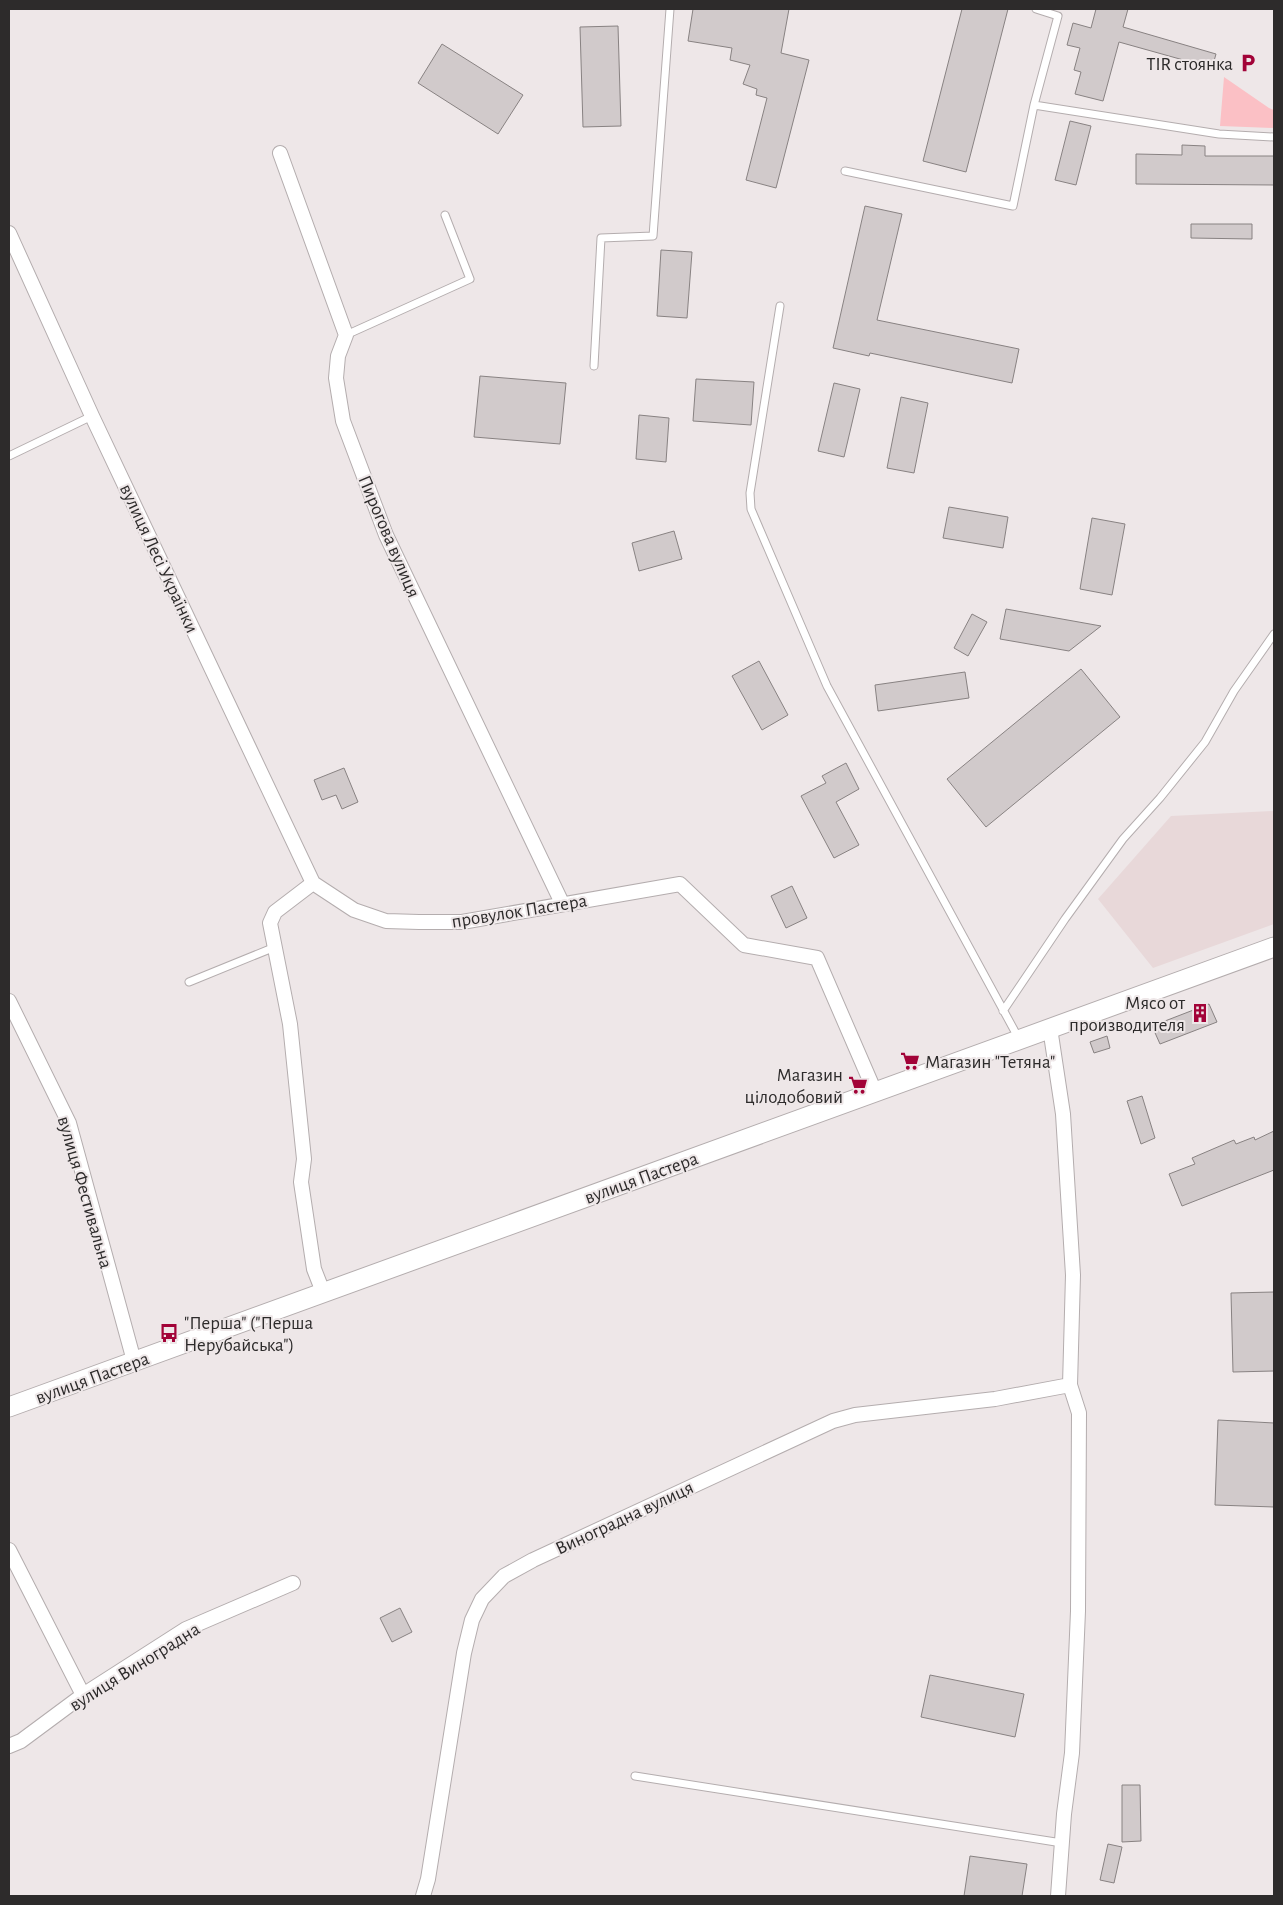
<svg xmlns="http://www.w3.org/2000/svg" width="1283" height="1905" font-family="'Alegreya Sans',sans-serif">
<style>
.built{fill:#e8d8d9}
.green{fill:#fbc0c5}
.building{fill:#d1cacb;stroke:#888282}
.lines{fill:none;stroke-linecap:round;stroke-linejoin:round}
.lane-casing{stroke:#b4adae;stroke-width:9}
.street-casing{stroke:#b4adae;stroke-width:16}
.secondary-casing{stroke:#b4adae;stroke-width:21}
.lane{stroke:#fff;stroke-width:7}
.street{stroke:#fff;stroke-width:14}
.secondary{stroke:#fff;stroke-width:19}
.labels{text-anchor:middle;stroke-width:4;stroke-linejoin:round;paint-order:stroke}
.poi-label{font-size:19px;fill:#2d2b2b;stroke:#eee7e8;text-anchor:end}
.street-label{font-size:19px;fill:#2d2b2b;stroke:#eee7e8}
</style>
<rect width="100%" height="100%" fill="#eee7e8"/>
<!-- built -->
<path class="built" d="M1274 811V924L1153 968 1098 899 1171 816Z"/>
<!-- green -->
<path class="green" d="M1224 77 1269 108 1274 110V128L1220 126Z"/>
<!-- building -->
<path class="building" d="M693 9H789L781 53 809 60 776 188 746 180 767 98 756 95 757 89 743 84 750 65 730 60 732 48 688 41Z
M962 9H1008L966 172 923 161Z
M1096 9H1128L1123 27 1216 54 1212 68 1119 42 1103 101 1075 94 1081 72 1074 70 1080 48 1067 45 1073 23 1091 28Z
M618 26 621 126 583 127 580 27Z
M442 44 523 95 498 134 418 83Z
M1070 121 1091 126 1076 185 1055 180Z
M1182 145 1205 146V156H1274V185L1136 184V154L1182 155Z
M865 206 902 214 877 320 1019 349 1012 383 870 353 869 356 833 348Z
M1191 224H1252V239L1191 238Z
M661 250 692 252 687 318 657 316Z
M480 376 566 383 560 444 474 437Z
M696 379 754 382 751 425 693 421Z
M834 383 860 389 844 457 818 451Z
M901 397 928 403 914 473 887 468Z
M639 415 669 418 666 462 636 459Z
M949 507 1008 517 1003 548 943 538Z
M1092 518 1125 524 1112 595 1080 589Z
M674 531 682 559 639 571 632 543Z
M1006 609 1101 626 1069 651 1000 639Z
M972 614 987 622 968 656 954 648Z
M759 661 788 715 762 730 732 676Z
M1081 669 1120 717 986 827 947 779Z
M965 672 969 698 878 711 875 685Z
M846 763 859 789 836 802 859 845 834 858 801 796 826 783 822 776Z
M344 768 358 802 342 809 336 795 322 800 314 780Z
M792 886 807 918 786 928 771 896Z
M1209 1004 1217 1022 1160 1044 1152 1026Z
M1107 1036 1110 1048 1094 1053 1090 1042Z
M1142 1096 1155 1138 1141 1144 1127 1101Z
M1274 1131V1170L1182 1206 1169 1174 1195 1164 1192 1158 1234 1140 1236 1144 1254 1137 1255 1140Z
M1274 1292V1371L1233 1372 1231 1293Z
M1218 1420 1274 1423V1507L1215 1505Z
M400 1608 412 1632 392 1642 380 1618Z
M930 1675 1024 1694 1015 1737 921 1717Z
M1122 1785H1140L1141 1841 1122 1842Z
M1108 1844 1122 1847 1114 1883 1100 1880Z
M970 1856 1027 1864 1022 1896H964Z"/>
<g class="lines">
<!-- lane casing -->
<g class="lane-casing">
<path id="lane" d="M1034 105 1219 134 1274 137
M845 171 1013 206 1034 105 1058 16 1036 9
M780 306 750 493 751 509 827 686 1019 1039
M346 335 470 279 445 215
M594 366 601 238 653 236 670 9
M9 456 92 416
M189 982 275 947
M1003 1011 1065 919 1123 839 1160 798 1205 742 1234 691 1274 634
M635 1776 1062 1843"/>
</g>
<!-- street casing -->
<g class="street-casing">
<path id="street" d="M280 153 346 335 338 356 336 378 343 421 386 535 562 903
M9 233 92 416 313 883
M9 1001 69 1123 134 1361
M1050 1028 1063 1114 1073 1275 1070 1385 1079 1413 1078 1611 1072 1753 1064 1814 1058 1896
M323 1292 314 1269 301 1182 304 1159 290 1024 270 923 275 912 313 883 354 910 386 921 419 922H462L680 884 744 945 817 958 875 1092
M9 1550 83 1695
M9 1746 21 1741 83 1695 186 1629 293 1583
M423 1896 428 1879 464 1653 472 1620 482 1599 504 1576 533 1560 833 1421 855 1415 995 1399 1070 1385"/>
</g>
<!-- secondary casing -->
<g class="secondary-casing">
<path id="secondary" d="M9 1407 1274 947"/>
</g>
<!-- lane -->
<use href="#lane" class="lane"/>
<!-- street -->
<use href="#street" class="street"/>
<!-- secondary -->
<use href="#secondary" class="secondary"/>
</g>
<!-- icons -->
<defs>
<g id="parking-bare" transform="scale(1.5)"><path d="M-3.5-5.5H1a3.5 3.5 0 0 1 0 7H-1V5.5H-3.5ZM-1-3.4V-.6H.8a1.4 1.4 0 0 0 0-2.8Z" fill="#a20338" stroke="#eee7e8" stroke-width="2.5" paint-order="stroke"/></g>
<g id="building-bare" transform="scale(1.5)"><path d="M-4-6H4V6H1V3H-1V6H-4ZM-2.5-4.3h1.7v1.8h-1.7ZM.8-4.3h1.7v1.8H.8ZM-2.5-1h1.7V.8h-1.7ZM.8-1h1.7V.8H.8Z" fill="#a20338" stroke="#eee7e8" stroke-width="2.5" paint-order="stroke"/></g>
<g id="supermarket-bare" transform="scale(1.5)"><path d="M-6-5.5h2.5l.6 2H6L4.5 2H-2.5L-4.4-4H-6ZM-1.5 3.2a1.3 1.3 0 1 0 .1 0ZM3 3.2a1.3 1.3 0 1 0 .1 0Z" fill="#a20338" stroke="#eee7e8" stroke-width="2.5" paint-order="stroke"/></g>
<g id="bus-bare" transform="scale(1.5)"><path d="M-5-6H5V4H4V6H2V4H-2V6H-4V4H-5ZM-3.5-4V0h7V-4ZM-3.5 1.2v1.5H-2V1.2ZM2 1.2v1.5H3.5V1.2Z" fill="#a20338" stroke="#eee7e8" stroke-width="2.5" paint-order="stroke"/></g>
</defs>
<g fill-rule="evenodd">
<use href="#parking-bare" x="1248" y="63"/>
<use href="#building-bare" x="1200" y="1013"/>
<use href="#supermarket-bare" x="910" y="1061"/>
<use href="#supermarket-bare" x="858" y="1085"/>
<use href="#bus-bare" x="169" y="1333"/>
</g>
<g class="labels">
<!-- poi labels -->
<g class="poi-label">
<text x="1233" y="70">TIR стоянка</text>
<text x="1185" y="1009">Мясо от<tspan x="1185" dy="22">производителя</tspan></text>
<text x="925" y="1068" text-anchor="start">Магазин "Тетяна"</text>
<text x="843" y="1081">Магазин<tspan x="843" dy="22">цілодобовий</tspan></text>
<text x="184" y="1329" text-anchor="start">"Перша" ("Перша<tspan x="184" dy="22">Нерубайська")</tspan></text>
</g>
<!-- street labels -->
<g class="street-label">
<text transform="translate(390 536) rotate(67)" y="7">Пирогова вулиця</text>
<text transform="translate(160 558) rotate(65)" y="7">вулиця Лесі Українки</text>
<text transform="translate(519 910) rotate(-9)" y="7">провулок Пастера</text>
<text transform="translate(641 1177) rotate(-20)" y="7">вулиця Пастера</text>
<text transform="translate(86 1192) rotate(74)" y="7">вулиця Фестивальна</text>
<text transform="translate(92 1377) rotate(-20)" y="7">вулиця Пастера</text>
<text transform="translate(624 1517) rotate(-25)" y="7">Виноградна вулиця</text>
<text transform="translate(134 1666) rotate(-32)" y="7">вулиця Виноградна</text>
</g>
</g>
<!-- border -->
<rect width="1283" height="1905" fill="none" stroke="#2d2b2b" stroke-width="20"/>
</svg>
